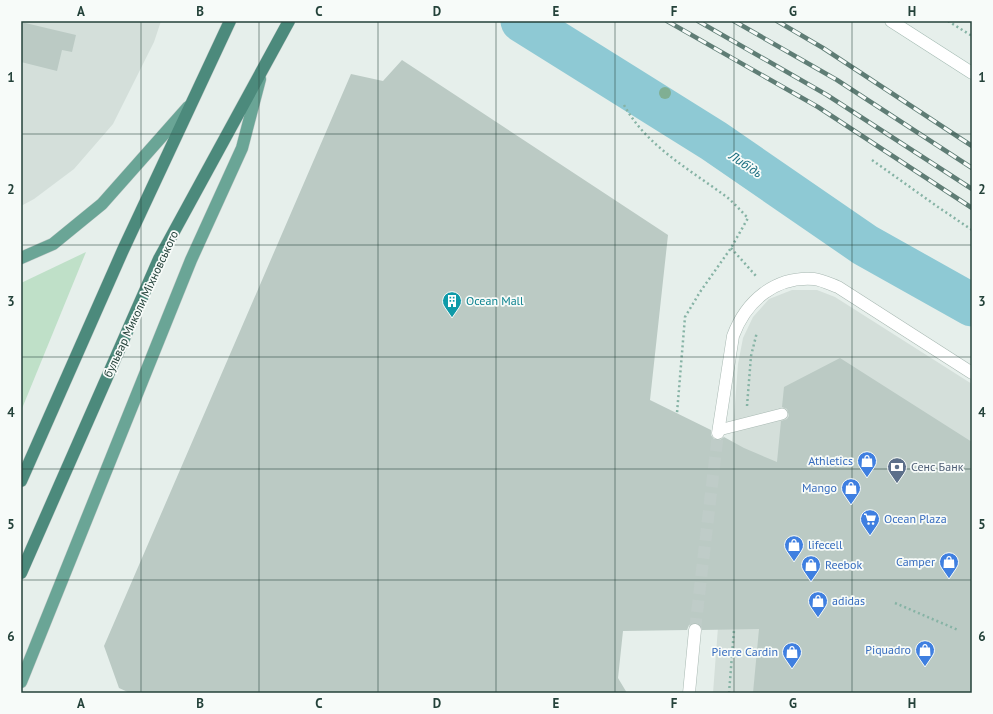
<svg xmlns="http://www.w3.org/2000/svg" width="993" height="714" font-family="'PT Sans',sans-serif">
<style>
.built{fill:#d4dfda}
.green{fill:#bfe0c8}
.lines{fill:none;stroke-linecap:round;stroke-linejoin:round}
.river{stroke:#8ec9d4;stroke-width:43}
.building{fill:#bbcac4}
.minor-tunnel{stroke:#bfccc8;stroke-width:12;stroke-dasharray:12 6;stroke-linecap:butt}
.service-casing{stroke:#a8b8b2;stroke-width:12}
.minor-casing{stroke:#a8b8b2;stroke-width:13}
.secondary-casing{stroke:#a4bbb3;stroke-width:13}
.primary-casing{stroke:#c2cac8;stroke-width:13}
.trunk-casing{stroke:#c2cac8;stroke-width:13}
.path{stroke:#86b3a5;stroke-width:2.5;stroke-dasharray:2 3;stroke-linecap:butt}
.service{stroke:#fff;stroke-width:11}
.minor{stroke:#fff;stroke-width:12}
.secondary{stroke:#fff;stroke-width:12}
.primary{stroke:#6aa596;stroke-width:12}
.trunk{stroke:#4c8a7c;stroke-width:12}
.rail-casing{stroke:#5f7d75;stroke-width:4.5}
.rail{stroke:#f7fbf9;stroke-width:3;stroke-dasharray:9;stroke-linecap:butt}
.tree{fill:#80af93}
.grid{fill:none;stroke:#24423a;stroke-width:1;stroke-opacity:0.55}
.labels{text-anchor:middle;stroke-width:3.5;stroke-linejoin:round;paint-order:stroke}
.culture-label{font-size:12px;fill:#0d838f;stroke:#f7fbf9;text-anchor:start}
.street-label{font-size:12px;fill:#24423a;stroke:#f7fbf9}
.shop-label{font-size:12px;fill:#366cbe;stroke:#f7fbf9;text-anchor:end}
.service-label{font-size:12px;fill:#4e5e75;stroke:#f7fbf9;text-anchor:start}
.water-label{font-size:13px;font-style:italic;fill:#1c6f80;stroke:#f7fbf9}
.neatline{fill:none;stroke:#24423a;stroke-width:1.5}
.grid-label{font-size:13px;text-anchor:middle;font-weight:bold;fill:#24423a}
</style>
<rect width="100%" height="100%" fill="#e6efeb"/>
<!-- built -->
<path class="built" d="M21 21H161L154 42 113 124 74 169 34 199 21 206Z
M792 290H817L835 297 972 384V693H713L738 364 743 338 753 317 769 299Z"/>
<!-- green -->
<path class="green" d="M86 252 21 411V283Z"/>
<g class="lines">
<!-- river -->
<path class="river" d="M522 21 714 141 865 245 972 305"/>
</g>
<!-- building -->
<path class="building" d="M21 22 76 35 72 52 62 50 57 71 21 62Z
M402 60 668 235 650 400 711 430V435L714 439 720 440 724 437 744 448 777 462 781 421 787 419 789 416 787 409 782 407 784 387 840 358 972 442V693H753L759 629 702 630 700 624 695 623 689 625 687 630 623 631 618 678 627 693H130L119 688 104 646 351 74 383 81Z"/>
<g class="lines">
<!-- minor-tunnel -->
<path class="minor-tunnel" d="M695 630 718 433"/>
<!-- service casing -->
<g class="service-casing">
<path id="service" d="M719 430 782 414"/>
</g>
<!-- minor casing -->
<g class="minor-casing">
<path id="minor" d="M718 433 733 336C746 301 775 276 814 279 822 280 830 284 838 287L972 373
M689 693 695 630"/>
</g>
<!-- secondary casing -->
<g class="secondary-casing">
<path id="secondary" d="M891 21 972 73"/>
</g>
<!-- primary casing -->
<g class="primary-casing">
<path id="primary" d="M21 258 53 244 102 204 188 107
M21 682 191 260 242 148 260 79"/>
</g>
<!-- trunk casing -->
<g class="trunk-casing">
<path id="trunk" d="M21 481 123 250 230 21
M21 573 159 259 289 21"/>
</g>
<!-- path -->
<path class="path" d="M948 21 972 36
M624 105C647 147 691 170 728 198 735 204 741 211 748 218L731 248 700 292 685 317 677 413
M872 160 938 207 972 230
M731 248 756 276
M747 406 751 356 757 332
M895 603 958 630
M729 693 734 630"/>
<!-- service -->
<use href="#service" class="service"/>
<!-- minor -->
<use href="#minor" class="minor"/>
<!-- secondary -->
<use href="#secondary" class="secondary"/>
<!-- primary -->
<use href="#primary" class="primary"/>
<!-- trunk -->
<use href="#trunk" class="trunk"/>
<!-- rail casing -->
<g class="rail-casing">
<path id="rail" d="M667 21 818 107 972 208
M698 21 827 95 972 189
M734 21 837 80 972 168
M777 21 823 48 972 146"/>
</g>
<!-- rail -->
<use href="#rail" class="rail"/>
</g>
<!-- trees -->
<circle class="tree" cx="665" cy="93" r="6"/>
<!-- grid -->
<path class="grid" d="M141 21V693M259 21V693M378 21V693M496 21V693M615 21V693M734 21V693M852 21V693M21 134H972M21 245H972M21 357H972M21 469H972M21 580H972"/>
<!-- icons -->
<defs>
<g id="building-pin" transform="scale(1)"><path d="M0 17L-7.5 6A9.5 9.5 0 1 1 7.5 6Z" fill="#0f9aa8" stroke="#f7fbf9"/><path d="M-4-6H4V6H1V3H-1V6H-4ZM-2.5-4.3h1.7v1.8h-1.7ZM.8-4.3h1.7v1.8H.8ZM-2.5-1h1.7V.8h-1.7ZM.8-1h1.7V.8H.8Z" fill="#fff"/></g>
<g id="shop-pin" transform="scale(1)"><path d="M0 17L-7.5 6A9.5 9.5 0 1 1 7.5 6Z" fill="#3f7fe0" stroke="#f7fbf9"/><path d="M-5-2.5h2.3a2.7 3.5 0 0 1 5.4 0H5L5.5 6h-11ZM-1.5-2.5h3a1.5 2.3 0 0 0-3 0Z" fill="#fff"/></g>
<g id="bank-pin" transform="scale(1)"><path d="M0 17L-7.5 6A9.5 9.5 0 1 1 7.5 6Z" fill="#5c6f8a" stroke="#f7fbf9"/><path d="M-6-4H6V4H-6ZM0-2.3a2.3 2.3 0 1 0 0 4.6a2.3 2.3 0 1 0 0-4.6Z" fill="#fff"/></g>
<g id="supermarket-pin" transform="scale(1)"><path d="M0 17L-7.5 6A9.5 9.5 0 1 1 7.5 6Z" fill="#3f7fe0" stroke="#f7fbf9"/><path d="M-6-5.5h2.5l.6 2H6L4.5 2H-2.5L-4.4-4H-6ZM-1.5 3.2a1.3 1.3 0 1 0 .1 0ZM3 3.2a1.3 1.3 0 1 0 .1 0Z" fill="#fff"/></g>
</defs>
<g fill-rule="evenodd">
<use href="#building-pin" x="452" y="301"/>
<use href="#shop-pin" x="867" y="461"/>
<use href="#bank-pin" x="897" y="467"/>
<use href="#shop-pin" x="851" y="488"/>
<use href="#supermarket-pin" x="870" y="519"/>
<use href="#shop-pin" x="794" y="545"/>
<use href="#shop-pin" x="949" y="562"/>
<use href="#shop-pin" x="811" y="565"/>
<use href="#shop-pin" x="818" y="601"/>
<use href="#shop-pin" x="925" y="650"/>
<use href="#shop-pin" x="792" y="652"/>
</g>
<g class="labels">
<!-- culture labels -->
<g class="culture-label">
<text x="466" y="305">Ocean Mall</text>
</g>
<!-- street labels -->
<g class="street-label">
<text transform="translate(141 304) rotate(-65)" y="4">бульвар Миколи Міхновського</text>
</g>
<!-- shop labels -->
<g class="shop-label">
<text x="853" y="465">Athletics</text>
<text x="837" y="492">Mango</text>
<text x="884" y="523" text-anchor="start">Ocean Plaza</text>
<text x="808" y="549" text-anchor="start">lifecell</text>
<text x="935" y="566">Camper</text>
<text x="825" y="569" text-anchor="start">Reebok</text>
<text x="832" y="605" text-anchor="start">adidas</text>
<text x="911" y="654">Piquadro</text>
<text x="778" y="656">Pierre Cardin</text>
</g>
<!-- service labels -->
<g class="service-label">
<text x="911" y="471">Сенс Банк</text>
</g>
<!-- water labels -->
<g class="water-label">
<text transform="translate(746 164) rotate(34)" y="5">Либідь</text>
</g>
</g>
<!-- border -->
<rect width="993" height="714" fill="none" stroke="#f7fbf9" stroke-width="44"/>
<rect x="22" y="22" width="949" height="670" class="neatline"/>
<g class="grid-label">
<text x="81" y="16">A</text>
<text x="200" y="16">B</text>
<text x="319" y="16">C</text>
<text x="437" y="16">D</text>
<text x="556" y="16">E</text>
<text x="674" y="16">F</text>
<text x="793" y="16">G</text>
<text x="912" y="16">H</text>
<text x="11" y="82">1</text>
<text x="982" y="82">1</text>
<text x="11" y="194">2</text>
<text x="982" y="194">2</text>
<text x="11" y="306">3</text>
<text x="982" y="306">3</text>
<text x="11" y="417">4</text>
<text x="982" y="417">4</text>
<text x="11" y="529">5</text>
<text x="982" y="529">5</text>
<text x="11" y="641">6</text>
<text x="982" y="641">6</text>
<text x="81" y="708">A</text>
<text x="200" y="708">B</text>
<text x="319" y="708">C</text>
<text x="437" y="708">D</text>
<text x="556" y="708">E</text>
<text x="674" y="708">F</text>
<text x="793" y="708">G</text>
<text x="912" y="708">H</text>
</g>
</svg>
